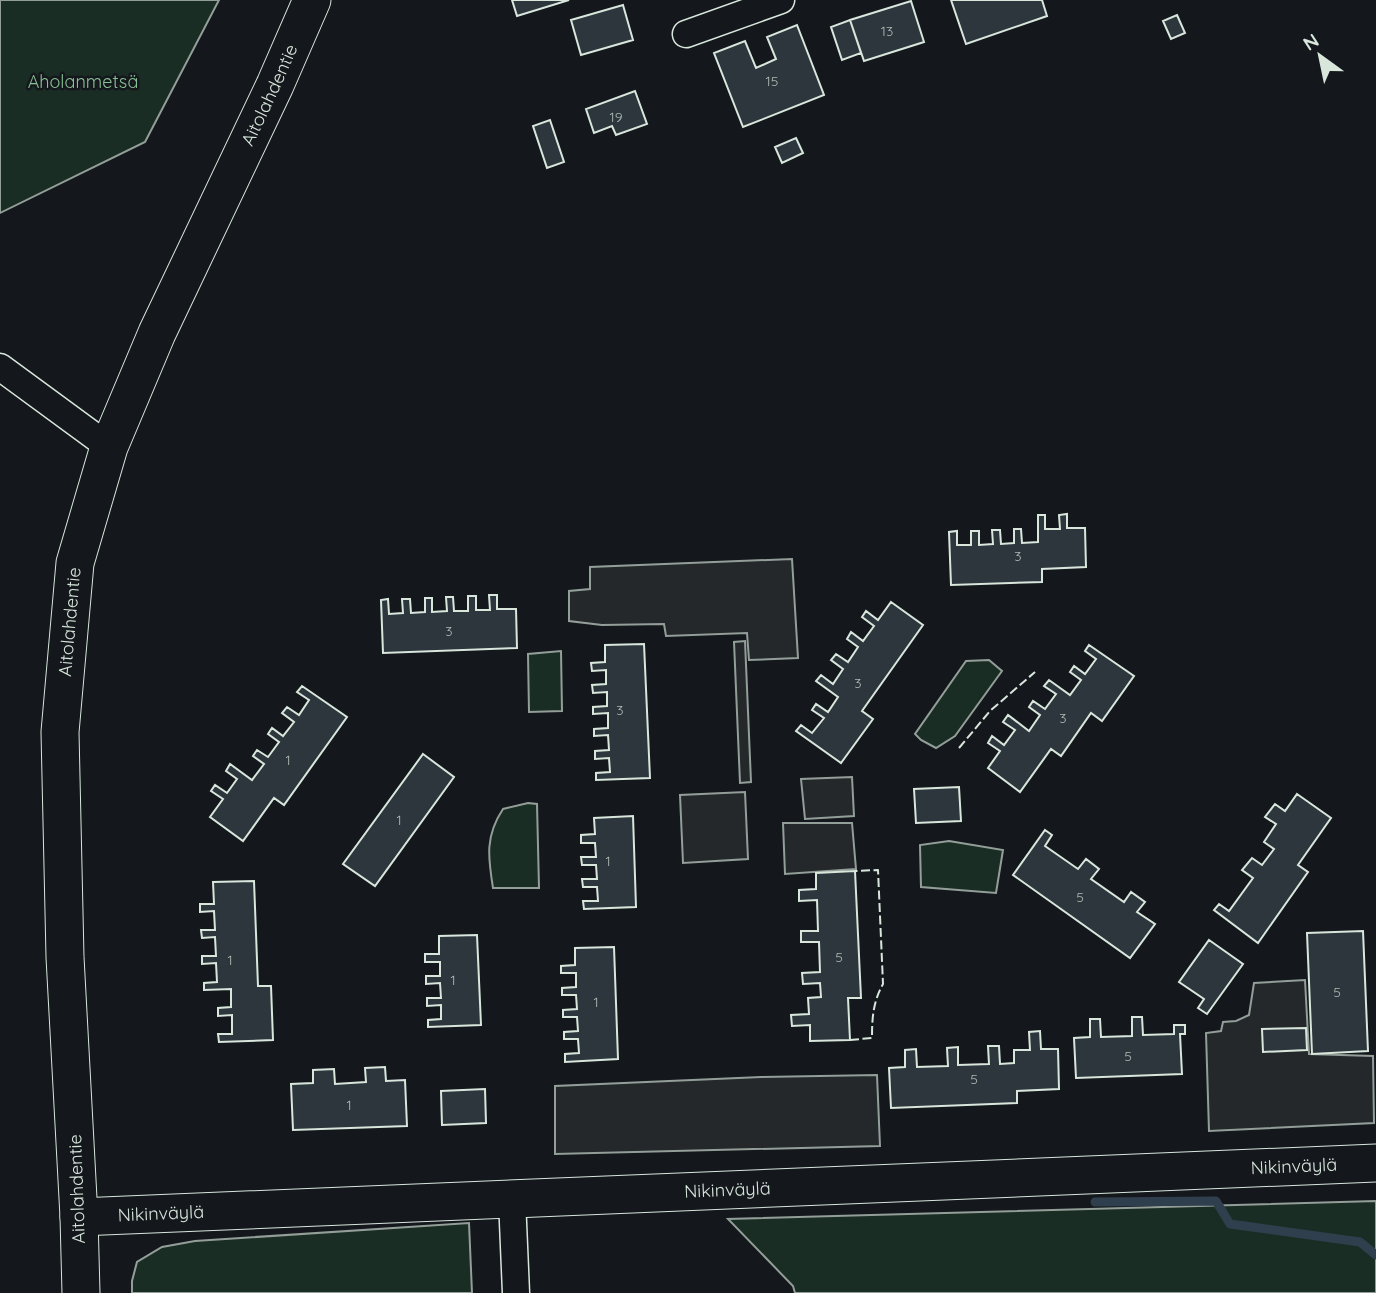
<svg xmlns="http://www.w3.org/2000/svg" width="1376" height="1293" font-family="Quicksand,sans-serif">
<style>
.green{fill:#1a2d24;stroke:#939e99;stroke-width:2}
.parking{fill:#24282b;stroke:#939e99;stroke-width:2}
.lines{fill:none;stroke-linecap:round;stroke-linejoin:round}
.stream{stroke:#2f3f4d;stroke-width:9}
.building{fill:#2c363c;stroke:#d8e6dc;stroke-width:2}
.street-casing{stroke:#d8e6dc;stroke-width:29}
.secondary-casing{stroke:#d8e6dc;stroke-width:39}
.street{stroke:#14181c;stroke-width:26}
.secondary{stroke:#14181c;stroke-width:37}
.fence{stroke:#d8e6dc;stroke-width:2;stroke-dasharray:9 3.5;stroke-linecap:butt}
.labels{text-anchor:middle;stroke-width:5;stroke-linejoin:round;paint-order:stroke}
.number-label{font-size:14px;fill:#adbab4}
.park-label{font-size:18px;fill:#8ac095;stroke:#14181c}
.street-label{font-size:18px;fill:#d8e6dc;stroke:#14181c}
</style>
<rect width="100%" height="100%" fill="#14181c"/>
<!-- green -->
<path class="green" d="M0 0H219L145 142 0 213Z
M561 651 562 711 529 712 528 654Z
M989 660 1002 671 955 736 936 748 921 740 915 734 966 661Z
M528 803 537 804 539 888H493C488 857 485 836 503 809Z
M949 841 1003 850 996 893 921 887 920 845Z
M1376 1201V1293H795L793 1286 728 1219Z
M469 1223 472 1293H132V1281L137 1262 162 1247 195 1241Z"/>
<!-- parking -->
<path class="parking" d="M792 559 798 658 749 660 747 633 666 636 664 624 602 625 569 621V591L590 589V567Z
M745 641 751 782 740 783 734 642Z
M852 777 854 816 805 819 801 779Z
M745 792 748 859 683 863 680 795Z
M783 823H852L856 869 785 874Z
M1305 980 1309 1054 1373 1056 1374 1123 1209 1131 1206 1033 1221 1031 1223 1022 1236 1021 1249 1015 1254 983Z
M877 1075 880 1146 555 1154V1086L761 1077Z"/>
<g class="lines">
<!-- stream -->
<path class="stream" d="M1095 1202 1216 1201 1230 1224 1360 1242 1376 1255"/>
</g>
<!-- building -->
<path class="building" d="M512 0H569L517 16Z
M951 0H1042L1047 16 966 44Z
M911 1 924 42 864 61 850 20Z
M623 5 633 40 581 55 571 20Z
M1177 15 1185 33 1171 39 1163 21Z
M850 20 861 53 842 60 831 27Z
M797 25 824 95 743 127 714 53 745 41 756 68 776 59 767 37Z
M635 91 647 124 616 135 612 126 594 133 586 109Z
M550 120 564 162 547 168 533 126Z
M796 138 803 153 782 163 775 147Z
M1067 514V528H1085L1086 567 1042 569V582L951 585 949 532 957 531V545H971V531H979V545L993 544 992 530H1000L1001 544 1014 543V529H1021L1022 543 1038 542V515H1045V529H1060L1059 515Z
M489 595H497V609H516L517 648 383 653 381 600 388 599 389 614 403 613 402 599H410L411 613 425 612V598H432V612L447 611 446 597H453L454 611H468V596H476V610H490Z
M891 602 923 625 862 711 873 719 841 763 796 731 801 725 812 733 824 718 812 710 816 704 828 712 838 697 816 681 821 675 833 684 843 669 831 660 836 654 848 662 858 647 847 639 851 632 863 641 874 626 862 617 866 611 878 620Z
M644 644 650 778 596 780V773L610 772 609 758 595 759V751L609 750 608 735 594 736V729L608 728V713L593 714V707L607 706V692L593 693 592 685 606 684V670L592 671 591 663 605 662V645Z
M1089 645 1134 676 1102 721 1091 713 1061 756 1051 749 1020 792 988 768 1000 751 988 743 992 736 1004 745 1015 730 1003 722 1008 715 1029 731 1040 715 1029 707 1033 701 1045 709 1056 694 1044 686 1049 680 1070 695 1081 680 1070 672 1074 666 1085 674 1096 659 1085 651Z
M302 686 347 717 284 805 274 798 243 841 210 817 223 799 211 791 215 785 227 793 237 779 226 771 230 764 252 780 264 764 253 756 257 750 268 757 279 742 268 734 272 728 283 736 294 722 282 713 287 707 299 715 309 700 297 692Z
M423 754 454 777 375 886 343 864Z
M959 787 961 821 916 823 914 789Z
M1297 794 1331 818 1298 865 1308 872 1258 943 1214 910 1219 904 1229 911 1253 878 1242 870 1252 858 1262 865 1274 849 1264 842 1276 824 1265 817 1275 804 1285 811Z
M633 816 636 907 584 909 583 901H598L597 887H583L582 879H597L596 865H582L581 857H596L595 843H581V835L595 834 594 818Z
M1045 830 1052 835 1045 846 1078 869 1086 859 1099 869 1091 879 1124 902 1131 892 1145 902 1137 912 1155 924 1130 958 1013 875Z
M855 871 861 998H848L850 1040 810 1041V1025L792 1026 791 1015 809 1014 808 998 821 997 820 983 803 984 802 973 820 972 819 942H801V931H818L817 900 799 901V890L816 889V873Z
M254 881 258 986H271L273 1040 219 1042 218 1034H232V1015L218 1016V1008L231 1007V989L204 990V983L217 982 216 963 202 964V956H216L215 937 202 938 201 930H215L214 911 200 912V904H214L213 882Z
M1363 931 1368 1051 1312 1054 1307 933Z
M477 935 481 1025 428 1027V1020L441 1019V1005L427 1006V998H441L440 983 426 984V976H440V962H425V954H439V936Z
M1209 940 1243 964 1207 1014 1198 1008 1204 999 1179 982Z
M614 947 618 1059 565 1062V1054L579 1053 578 1039H564V1032L578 1031 577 1017H563V1010L577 1009 576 995H562V988L576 987V973H561V966L575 965V948Z
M1132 1017H1142L1143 1035 1174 1034V1025H1185V1034H1180L1182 1074 1076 1078 1074 1038 1090 1037V1019H1100L1101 1037 1132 1036Z
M1306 1028 1307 1050 1263 1052 1262 1029Z
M1040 1031 1041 1049H1058L1059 1089 1017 1091V1103L891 1108 889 1068 905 1067V1050L916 1049 917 1067 948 1066 947 1048 958 1047V1065L989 1064 988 1046H999L1000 1064 1014 1063V1050H1030L1029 1032Z
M385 1067 386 1081 405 1080 407 1126 293 1130 291 1084 313 1083V1070L334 1069 335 1084 366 1082 365 1068Z
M485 1089 486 1123 442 1125 441 1091Z"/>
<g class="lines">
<!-- street casing -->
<g class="street-casing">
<path id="street" d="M686 34 781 0
M0 367 109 447
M512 1199 516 1293"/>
</g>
<!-- secondary casing -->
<g class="secondary-casing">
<g id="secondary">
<path id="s1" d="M79 1217 1376 1163"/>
<path id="s2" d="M81 1293 79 1217 65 957 60 732 75 563 109 447 157 333 275 85 312 0"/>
</g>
</g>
<!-- street -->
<use href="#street" class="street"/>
<!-- secondary -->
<use href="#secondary" class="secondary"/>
<!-- fence -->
<path class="fence" d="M959 748 990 711 1035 672
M850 1040 872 1038C872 1018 873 1002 883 984L878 870 855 871"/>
</g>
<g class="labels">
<!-- number labels -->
<g class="number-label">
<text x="887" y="36">13</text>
<text x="772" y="86">15</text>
<text x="616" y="122">19</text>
<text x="1018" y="561">3</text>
<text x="449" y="636">3</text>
<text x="858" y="688">3</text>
<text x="620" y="715">3</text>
<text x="1063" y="723">3</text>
<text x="288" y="765">1</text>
<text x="399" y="825">1</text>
<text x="608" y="866">1</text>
<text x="1080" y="902">5</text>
<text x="839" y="962">5</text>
<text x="230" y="965">1</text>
<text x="453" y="985">1</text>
<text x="1337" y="997">5</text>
<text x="596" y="1007">1</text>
<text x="1128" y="1061">5</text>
<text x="974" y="1084">5</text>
<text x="349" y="1110">1</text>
</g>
<!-- park labels -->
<g class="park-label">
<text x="83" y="88">Aholanmetsä</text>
</g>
<!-- street labels -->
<g class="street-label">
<text dy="6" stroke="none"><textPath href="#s2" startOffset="1239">Aitolahdentie</textPath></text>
<text dy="6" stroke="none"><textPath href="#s2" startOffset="672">Aitolahdentie</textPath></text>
<text dy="6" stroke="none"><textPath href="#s1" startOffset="1216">Nikinväylä</textPath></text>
<text transform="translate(77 1189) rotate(-92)" y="6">Aitolahdentie</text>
<text dy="6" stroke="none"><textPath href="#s1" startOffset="649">Nikinväylä</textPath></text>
<text dy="6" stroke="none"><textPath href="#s1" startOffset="82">Nikinväylä</textPath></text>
</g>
</g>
<!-- north arrow -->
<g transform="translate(1320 56) rotate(327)" stroke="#14181c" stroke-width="5" paint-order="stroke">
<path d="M0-5L12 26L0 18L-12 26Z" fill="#d8e6dc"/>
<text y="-10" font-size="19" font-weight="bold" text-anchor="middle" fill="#d8e6dc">N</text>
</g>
</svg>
